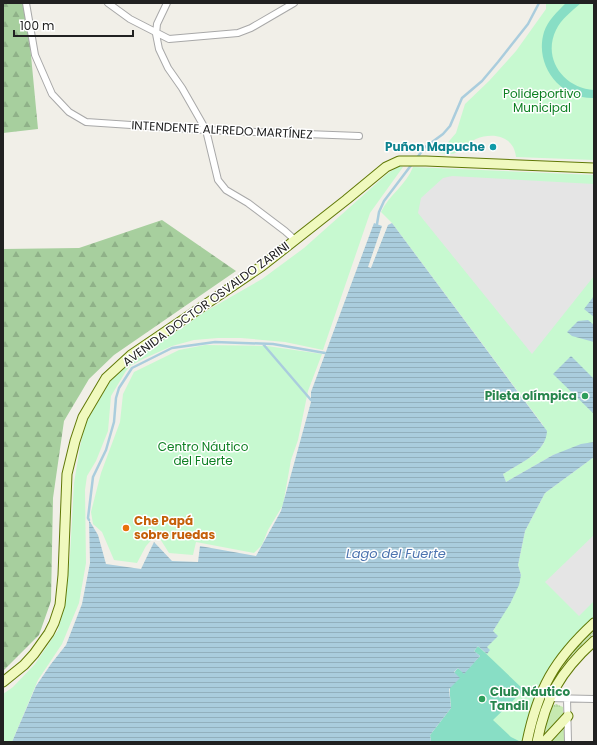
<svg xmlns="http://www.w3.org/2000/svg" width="597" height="745" font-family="Poppins,sans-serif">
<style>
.grass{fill:url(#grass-tufts)}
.forest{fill:url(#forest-firs)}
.park{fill:#c7f9d0}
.pitch{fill:#88dec5}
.parking{fill:#e5e5e5}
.water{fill:url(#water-rules)}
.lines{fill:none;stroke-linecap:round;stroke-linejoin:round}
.stream{stroke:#aacddd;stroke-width:2.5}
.street-casing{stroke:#a8a8a8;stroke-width:8}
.secondary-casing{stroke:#617907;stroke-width:11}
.street{stroke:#fff;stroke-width:6}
.secondary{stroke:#f0f9be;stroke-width:9}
.culture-dot{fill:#0f9aa8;stroke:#fff;stroke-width:1.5}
.leisure-dot{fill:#2e9e5b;stroke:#fff;stroke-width:1.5}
.food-dot{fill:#e8710a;stroke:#fff;stroke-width:1.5}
.labels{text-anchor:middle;stroke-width:3;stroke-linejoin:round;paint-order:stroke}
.park-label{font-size:12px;fill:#0e8023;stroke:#fff}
.street-label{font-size:12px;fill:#212121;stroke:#fff}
.culture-label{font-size:12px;font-weight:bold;fill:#0d838f;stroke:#fff;text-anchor:end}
.leisure-label{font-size:12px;font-weight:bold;fill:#27864d;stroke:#fff;text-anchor:end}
.food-label{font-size:12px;font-weight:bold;fill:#c56008;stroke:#fff;text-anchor:start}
.water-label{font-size:13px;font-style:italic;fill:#4e75b0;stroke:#fff}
</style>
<defs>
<pattern id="grass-tufts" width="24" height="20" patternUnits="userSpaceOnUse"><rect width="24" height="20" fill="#c6e9b0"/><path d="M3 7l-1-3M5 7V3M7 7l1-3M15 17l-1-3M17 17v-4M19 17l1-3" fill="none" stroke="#aac897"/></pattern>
<pattern id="forest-firs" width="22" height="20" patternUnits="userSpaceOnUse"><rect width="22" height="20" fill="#a7cf9e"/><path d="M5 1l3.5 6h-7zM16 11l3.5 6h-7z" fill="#8fb188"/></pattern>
<pattern id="water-rules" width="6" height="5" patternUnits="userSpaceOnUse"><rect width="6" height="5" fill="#aacddd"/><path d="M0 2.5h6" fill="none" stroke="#92b0bd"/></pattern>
</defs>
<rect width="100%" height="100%" fill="#f1efe8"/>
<!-- grass -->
<path class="grass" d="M594 631V633L570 657 560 669 552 687 550 686 559 668 569 655Z
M556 704 563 707V714L544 738 547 720 551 707Z
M565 721 567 742H550Z"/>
<!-- forest -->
<path class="forest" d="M3 3H26L38 129 3 133Z
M162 220 236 271 114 355 89 379 64 421 53 498 51 601 39 635 3 671V249L79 248Z"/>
<!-- park -->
<path class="park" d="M546 3H594V160L516 157C514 136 493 132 476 139 468 142 462 151 455 153 451 155 444 153 439 153L456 133 465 104 489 81 516 51 546 9Z
M399 166 403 167 370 213 323 350 285 342 241 338H218L194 340 172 346 143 359 130 366 126 371 111 396 108 431 96 461 87 476 85 490 86 563 79 603 62 644 38 680 12 742H3V694L13 687 35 664 58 630 64 606 70 556 74 483 80 447 85 424 111 380 130 360 185 326 201 314 262 279 304 248 387 174Z
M413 167 594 175V442L553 455 506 482 503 474 534 455 544 443 543 425 392 223 381 212C389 195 406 185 413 167Z
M205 345 267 346 322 354 308 391 298 440 291 460 283 505 268 530 262 545 254 553 196 542 193 555 169 553 157 534 146 546 137 563 114 560 102 532 93 524 91 512 101 473 120 422 123 394 134 372 179 350Z
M594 457V619L573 637 558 656 524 742H431L487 647 497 636 493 632 521 575 518 565 525 531 545 493Z"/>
<!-- pitch -->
<path class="pitch" d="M566 3H581C572 11 561 19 556 30 542 59 564 88 594 90V98C560 99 534 65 544 32 548 20 557 12 566 3Z
M478 646 524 690 493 720 511 737 521 742H431L430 735 451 708C450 694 447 679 458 668L464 673 480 656 474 651Z"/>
<!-- parking -->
<path class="parking" d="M452 176 594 184V276L532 354 418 213 421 198 443 178Z
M594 535V601L579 616 545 582Z"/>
<!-- water -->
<path class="water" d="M374 223 382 226 368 267 371 268 388 225 392 223 547 431C546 453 520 463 503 474L506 482 553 455 581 444 594 442V457L545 493 525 531 518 565 521 575 519 585 510 604 493 631 498 636 487 647 490 650 487 654 478 646 474 651 480 656 464 674 458 668 454 672 460 678 449 689 451 708 430 735 431 742H12L36 686 51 664 66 645 82 604 90 563 89 520 98 535 106 564 141 569 154 542 172 561 198 562 200 546 256 556 281 511 311 402V392Z
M594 296V317L584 309Z
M588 320 594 325V342L572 336 567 332 578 321Z
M571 356 594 379V414L553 374Z"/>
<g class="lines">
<!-- stream -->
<path class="stream" d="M417 158 424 148 443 134 450 126 462 98 482 81 498 62 528 24 539 3
M377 224 379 212 384 201 412 164
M263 344 311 400
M89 520 88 518 93 477 106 450 114 422 116 398 119 388 132 368 172 348 215 342 273 344 325 353"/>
<!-- street casing -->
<g class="street-casing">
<path id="street" d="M26 3 35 55 52 94 69 112 86 122 206 130 359 136
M108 3 130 19 169 39 238 33 251 28 294 3
M167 3 157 24 156 34 159 49 168 68 182 88 206 130 218 180 226 190 248 203 285 231 295 240
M548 698 594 699
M567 698 568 742"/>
</g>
<!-- secondary casing -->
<g class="secondary-casing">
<path id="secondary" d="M3 682 24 665 34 654 49 633 54 623 60 605 63 575 67 474 75 441 83 417 106 378 131 355 262 266 346 200 386 167 399 161H426L594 168
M527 742C538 689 554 660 594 623
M537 742C546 697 560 672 594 641
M544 742 568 716"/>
</g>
<!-- street -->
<use href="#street" class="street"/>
<!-- secondary -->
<use href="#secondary" class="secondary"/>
</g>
<!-- markers -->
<circle class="culture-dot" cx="493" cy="147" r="4"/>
<g class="leisure-dot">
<circle cx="585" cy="396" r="4"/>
<circle cx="482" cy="699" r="4"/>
</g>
<circle class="food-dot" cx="126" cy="528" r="4"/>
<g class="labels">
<!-- park labels -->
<g class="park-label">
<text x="542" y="98">Polideportivo<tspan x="542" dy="14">Municipal</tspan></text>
<text x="203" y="451">Centro Náutico<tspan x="203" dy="14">del Fuerte</tspan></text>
</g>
<!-- street labels -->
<g class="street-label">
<text transform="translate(222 130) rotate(3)" y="4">INTENDENTE ALFREDO MARTÍNEZ</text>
<text transform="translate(206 304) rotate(-36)" y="4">AVENIDA DOCTOR OSVALDO ZARINI</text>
</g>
<!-- culture labels -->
<g class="culture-label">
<text x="485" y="151">Puñon Mapuche</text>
</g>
<!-- leisure labels -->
<g class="leisure-label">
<text x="577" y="400">Pileta olímpica</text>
<text x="490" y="696" text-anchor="start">Club Náutico<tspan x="490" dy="14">Tandil</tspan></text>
</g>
<!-- food labels -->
<g class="food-label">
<text x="134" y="525">Che Papá<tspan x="134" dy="14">sobre ruedas</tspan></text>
</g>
<!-- water labels -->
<g class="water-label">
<text x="396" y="558">Lago del Fuerte</text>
</g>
</g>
<!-- border -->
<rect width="597" height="745" fill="none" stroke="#212121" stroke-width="8"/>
<!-- scale -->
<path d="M14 30v6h119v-6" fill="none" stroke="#212121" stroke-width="2"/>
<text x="20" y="30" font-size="12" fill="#212121" stroke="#ffffff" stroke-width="3" paint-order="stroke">100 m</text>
</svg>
